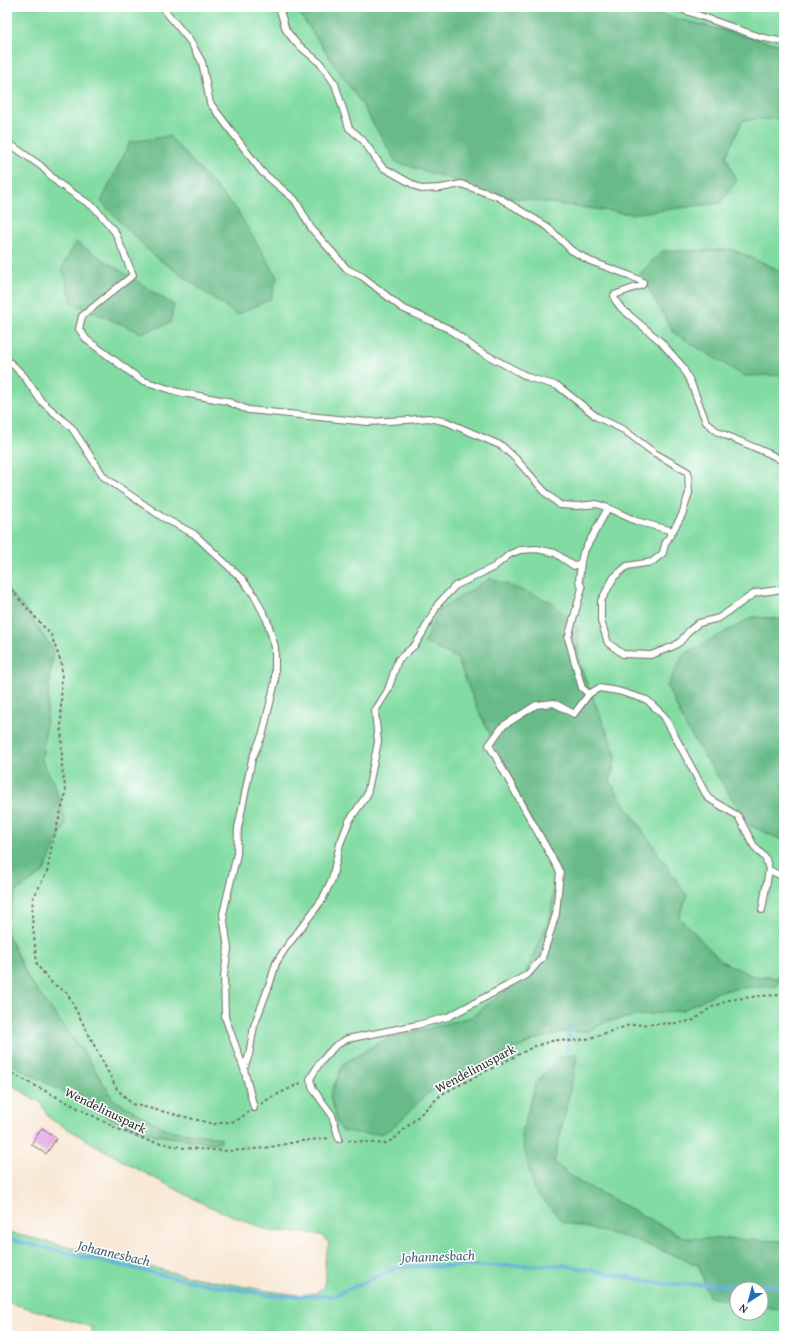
<svg xmlns="http://www.w3.org/2000/svg" width="791" height="1343" font-family="'Gentium Book Plus',serif">
<style>
.green{fill:#81dba2;stroke:#568366;fill-rule:evenodd}
.forest{fill:#68bb88;stroke:#4a735a}
.lines{fill:none;stroke-linecap:round;stroke-linejoin:round}
.stream{stroke:#67b0de;stroke-width:3.5}
.building{fill:#e3a5e3}
.service-casing{stroke:#736d66;stroke-width:8}
.path{stroke:#736d66;stroke-width:2;stroke-dasharray:3 3;stroke-linecap:butt}
.service{stroke:#fff;stroke-width:6}
.labels{text-anchor:middle;stroke-width:3;stroke-linejoin:round;paint-order:stroke}
.street-label{font-size:13px;fill:#2b2b2b;stroke:#fff}
.water-label{font-size:14px;font-style:italic;fill:#436073;stroke:#fff}
</style>
<rect width="100%" height="100%" fill="#fff"/>
<filter id="ink" filterUnits="userSpaceOnUse"><feTurbulence type="fractalNoise" baseFrequency=".025" numOctaves="2"/><feDisplacementMap in="SourceGraphic" scale="8" xChannelSelector="R" yChannelSelector="G"/><feConvolveMatrix kernelMatrix="1 2 1 2 8 2 1 2 1" color-interpolation-filters="sRGB"/></filter>
<filter id="wash" filterUnits="userSpaceOnUse"><feTurbulence type="fractalNoise" baseFrequency=".012" numOctaves="4" result="noise"/><feDisplacementMap in="SourceGraphic" scale="16" xChannelSelector="R" yChannelSelector="G"/><feGaussianBlur stdDeviation="0.9" result="paint"/><feColorMatrix in="noise" values="0 0 0 0 0 0 0 0 0 0 0 0 0 0 0 0 0 1.4 0 .05"/><feComposite in="paint" operator="in"/></filter>
<g filter="url(#wash)">
<rect width="100%" height="100%" fill="#f8e8d5"/>
<!-- green -->
<path class="green" d="M7 7H295L361 103 396 162 736 181 726 156 743 120 784 118V272L733 250 662 251 640 274 780 375 784 371V619L753 617 749 825 784 841V1241L685 1238 574 1179 554 1162 576 1063 536 1083 563 1222 633 1239 699 1266 709 1296 737 1302V1313H761V1306L771 1308 784 1309V1336H92V1327L7 1302V1232L187 1276 268 1291 300 1295 316 1293 323 1287 326 1279 325 1259 329 1242 321 1235 303 1232 270 1231 208 1206 130 1165 49 1118 41 1103 7 1082V1061L116 1121 156 1135 212 1143 221 1138 167 1130 114 1100 85 1054 29 980 7 933V922L15 892 43 873 56 788 42 761 53 650 27 611 7 589ZM579 629 578 661 616 755 610 782 687 896 679 917 721 961 753 976 779 978 777 985 743 988 720 991 683 1010 642 1015 609 1021 587 1031 562 1032 535 1040 458 1075 427 1094 397 1124 337 1122 330 1096 343 1064 382 1041 471 1017 523 978 551 915 555 872 475 703 457 658Z
M631 7H784V46L781 45Z"/>
<!-- forest -->
<path class="forest" d="M295 7H631L784 46V118L743 120 726 156 736 181 720 203 631 214 507 197 396 162 361 103Z
M169 136 237 210 277 277 271 299 237 315 153 255 101 202 130 142Z
M76 242 174 305 170 323 142 333 72 303 62 268Z
M733 250 784 272V371L780 375 744 376 674 333 640 274 662 251Z
M490 578 552 602 579 629 578 661 616 755 610 782 687 896 679 917 721 961 753 976 779 978 777 986 743 988 720 991 683 1010 642 1015 609 1021 587 1031 562 1032 535 1040 458 1075 427 1094 397 1124 384 1133 367 1134 342 1131 337 1122 330 1096 343 1064 382 1041 471 1017 523 978 551 915 555 872 475 703 457 658 424 643 438 611Z
M7 589 27 611 53 650 42 761 56 788 66 823 43 873 15 892 7 922Z
M753 617 784 619V841L749 825 687 729 667 686 684 654Z
M7 933 29 980 85 1054 114 1100 168 1130 221 1138V1141L212 1143 156 1135 116 1121 7 1061Z
M576 1054V1063L554 1162 574 1179 685 1238 784 1241V1309L771 1308 761 1306V1289H737V1302L709 1297 699 1265 633 1239 563 1222 534 1190 521 1135 536 1083 558 1058Z"/>
<g class="lines">
<!-- stream -->
<path class="stream" d="M566 1051 571 1028
M7 1237 16 1241 184 1280 274 1296H333L399 1267 562 1265 665 1284 784 1286"/>
</g>
<g id="blocks">
<!-- building -->
<path class="building" d="M42 1128 57 1138 46 1154 31 1144Z"/>
</g>
</g>
<g filter="url(#ink)">
<use href="#blocks" fill-opacity="0" stroke="#736d66" stroke-width="1"/>
<g class="lines">
<!-- service casing -->
<g class="service-casing">
<path id="service" d="M163 7 167 13 190 41 202 62 210 103 262 172 295 200 311 228 347 269 363 277 402 308 449 329 479 351 530 378 558 386 597 417 624 430 653 452 688 472 689 493 682 515 665 544 663 553 652 562 627 566 614 577 601 601V621L608 643 623 654 651 655 674 646 680 642 690 630 699 623 719 618 755 593 784 589
M279 7 286 30 296 43 320 63 335 84 349 128 362 139 382 167 421 189 441 188 461 184 498 197 548 227 571 250 590 261 631 276 643 282 642 285 614 295 615 300 621 308 660 341 682 366 691 383 706 422 718 432 770 454 784 462
M675 7 760 37 784 42
M7 142 41 166 58 183 95 208 115 232 133 275 82 316 79 329 87 340 141 380 178 392 226 401 248 410 368 422 407 420 429 418 447 422 502 446 516 459 546 493 560 505 578 506 597 504 608 508 636 521 673 531
M7 360 14 366 24 376 41 401 72 428 104 477 162 517 194 534 242 579 254 595 267 620 275 647V682L263 733 252 759 238 828 237 854 223 914 228 949 224 975 225 1017 244 1069
M581 562 579 581 582 588 568 638 582 688 589 694 599 688 618 691 647 700 664 716 708 798 738 816 754 846 766 859 769 870 784 877
M762 910 769 870
M254 1108 244 1069 249 1055 254 1026 270 983 276 963 285 949 322 900 332 879 340 844 349 821 367 795 378 742 375 711 388 690 398 660 415 645 422 634 438 604 455 586 494 567 510 554 520 550 537 549 555 553 574 566 581 562 583 553 608 508
M339 1139 332 1115 313 1089 310 1079 319 1064 335 1046 347 1039 417 1025 448 1017 527 975 542 958 556 914 560 872 489 745 503 726 536 705 554 703 574 714 589 694"/>
</g>
<!-- path -->
<path class="path" d="M7 585 51 635 62 665 61 707 62 768 66 792 52 845 47 872 33 898 32 917 37 965 52 983 67 993 117 1089 132 1104 214 1124 236 1121 249 1112
M7 1071 118 1129 149 1141 185 1148 229 1151 265 1148 301 1141 331 1138
M261 1104 272 1097 303 1082
M348 1140 384 1144 394 1139 442 1094 535 1046 555 1040 573 1041 587 1039 630 1025 679 1023 694 1020 710 1008 729 1000 759 996 784 995"/>
<!-- service -->
<use href="#service" class="service"/>
</g>
</g>
<g class="labels">
<!-- street labels -->
<g class="street-label">
<text transform="translate(475 1068) rotate(-28)" y="5">Wendelinuspark</text>
<text transform="translate(106 1110) rotate(26)" y="5">Wendelinuspark</text>
</g>
<!-- water labels -->
<g class="water-label">
<text transform="translate(114 1253) rotate(13)" y="5">Johannesbach</text>
<text transform="translate(438 1256) rotate(-2)" y="5">Johannesbach</text>
</g>
</g>
<!-- margin -->
<rect width="791" height="1343" fill="none" stroke="#fff" stroke-width="24"/>
<!-- north arrow -->
<g transform="translate(749 1301) rotate(216)"><circle r="19" fill="#ffffff" stroke="#aaaaaa"/>
<path d="M0-3L7 15L0 10L-7 15Z" fill="#1f6fb2"/>
<text y="-6" font-size="11" font-weight="bold" text-anchor="middle" fill="#2b2b2b">N</text>
</g>
</svg>
